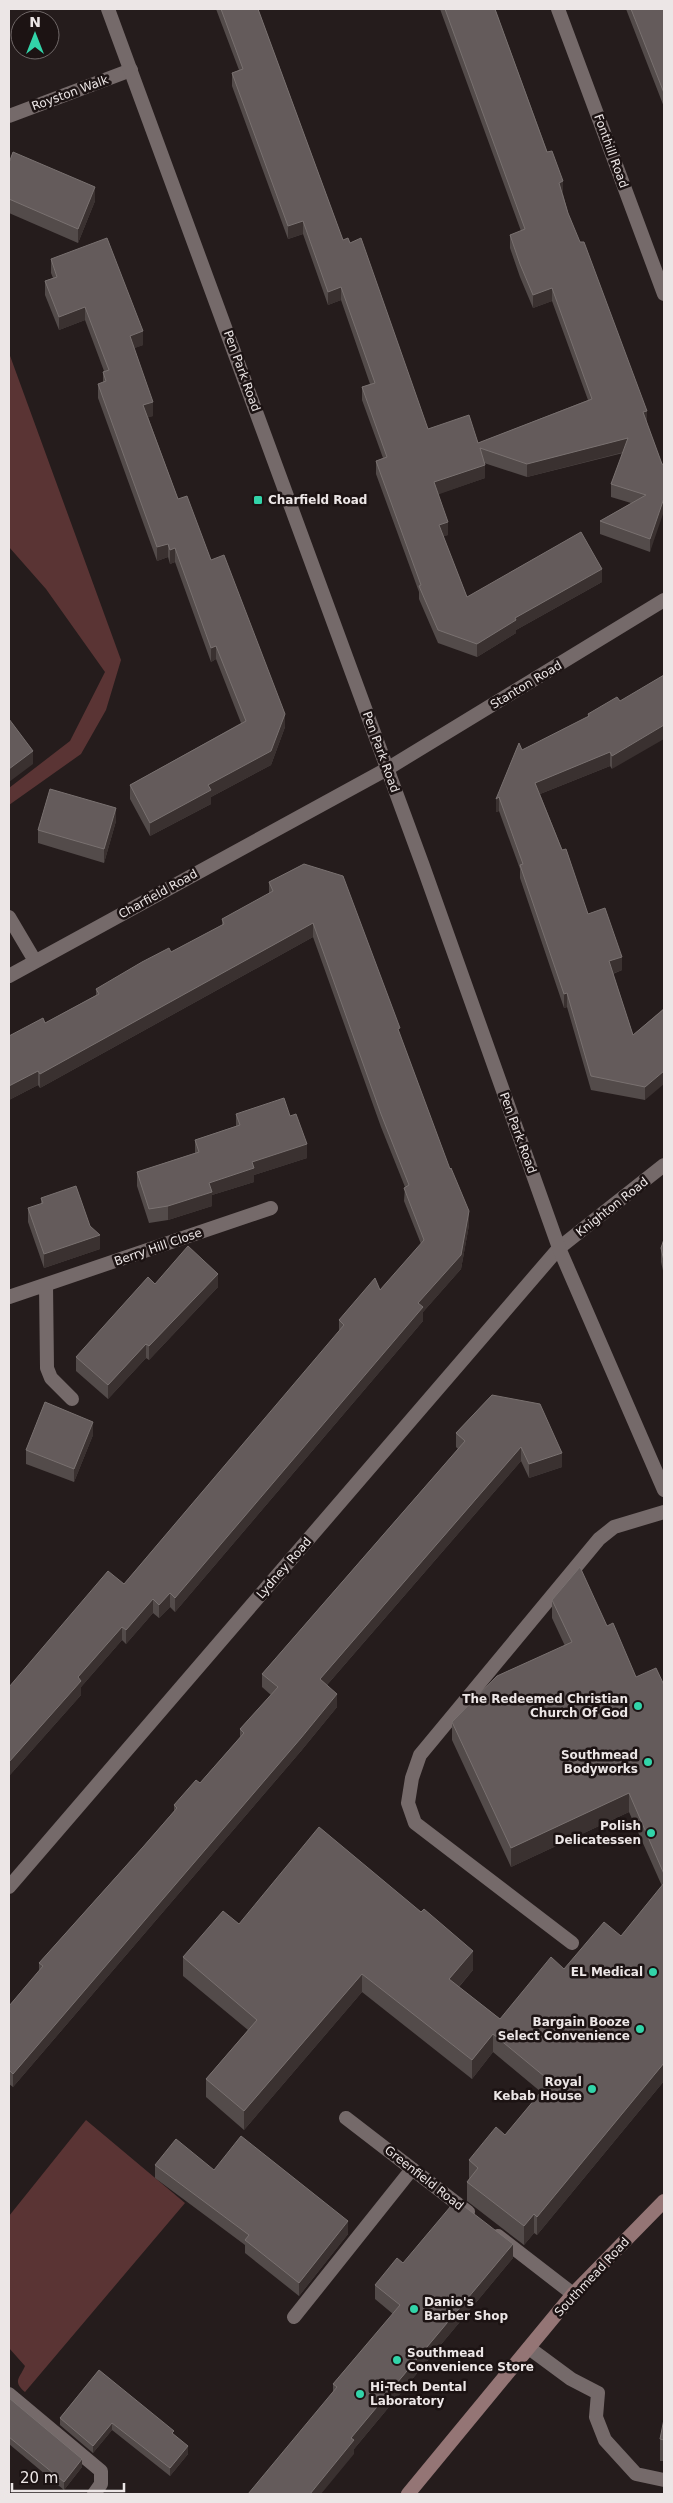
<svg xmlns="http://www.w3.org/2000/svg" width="673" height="2503" font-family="'DejaVu Sans',sans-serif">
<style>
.green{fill:#5a3434}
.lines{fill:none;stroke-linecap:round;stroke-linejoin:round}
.service{stroke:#756a6a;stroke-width:14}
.minor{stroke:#756a6a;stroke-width:14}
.tertiary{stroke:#756a6a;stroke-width:14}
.secondary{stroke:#947575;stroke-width:14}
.wall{fill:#534b4a}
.shaded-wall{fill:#3a3130}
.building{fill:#645b5b;stroke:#797170}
.poi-dot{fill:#32d4a9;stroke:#1c1313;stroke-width:2}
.labels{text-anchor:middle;stroke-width:5;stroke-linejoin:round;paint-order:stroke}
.street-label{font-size:12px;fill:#ece6e6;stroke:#1c1313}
.poi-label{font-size:12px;font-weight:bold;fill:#ece6e6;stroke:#1c1313;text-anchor:end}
</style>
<rect width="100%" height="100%" fill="#251c1c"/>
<!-- green -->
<path class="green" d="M9 353 121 660 106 710 81 754 9 805V788L70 741 105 672 46 589 9 547Z
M86 2120 185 2203 25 2392C12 2381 20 2378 25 2366L9 2348V2216Z"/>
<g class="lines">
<!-- service -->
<path class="service" d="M572 1943 415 1823 408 1803 412 1778 420 1755 599 1539 614 1527 664 1512
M294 2317 412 2169
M529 2348 571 2379 598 2393 596 2417 605 2440 636 2474 664 2480
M9 2394 101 2471V2484L94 2494"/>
<!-- minor -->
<path class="minor" d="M558 9 664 294
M9 116 131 70
M9 917 35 961
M9 976 387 769 664 600
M46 1285 47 1368 51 1378 72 1399
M9 1297 271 1208
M9 1887 559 1248 664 1165
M346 2118 468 2212
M498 2236 573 2294"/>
<!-- tertiary -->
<path class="tertiary" d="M108 9 423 866 559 1248 664 1490"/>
<!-- secondary -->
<path class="secondary" d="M408 2494 573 2294 664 2201"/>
</g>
<!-- wall -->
<path class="wall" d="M216 9H258L343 240 428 429 478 443 588 400 552 301 533 308 520 277 510 248V235L521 231 440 9H495L563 194 568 213 662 464 650 552 600 534V521L631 503 611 497V484L623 453 527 477 484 463 485 478 438 494 448 535 443 536 467 597 602 582 516 630V633L477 657 438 643 419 599V592L376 474V461L383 458 362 400V387L370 384 341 300 328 305 303 234 288 239 232 86V73L239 70Z
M626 9H664V107Z
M9 163 95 201 78 243 9 213Z
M51 259 143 345 134 348 153 416 148 417 178 499 211 560 285 727 271 765 211 797V804L150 836 130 799V785L241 723 216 659 211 662 175 562 170 564 168 557 157 561 98 398V384L103 383V372L104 371 85 320 59 330 45 295V281L53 278 51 273Z
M620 701 612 769 610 766 540 794 588 914 622 970 613 974 633 1035 664 1008 645 1100 591 1090 567 1007 564 1008 520 878V869L499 811 496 812V799L522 750 588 717V714Z
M116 821 104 863 38 843V830Z
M304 864 400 1035 469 1225 461 1269 423 1312V1321L175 1612 170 1607 159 1618 153 1613 126 1644 122 1640 81 1687V1695L9 1776 124 1584 339 1332V1320L380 1290 421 1244 404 1201 405 1187 381 1127 313 937 40 1088 38 1085 9 1100 45 1023 96 995V989L171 952 222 925V919L269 894V882Z
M236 1114 290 1116 307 1158 254 1175V1182L212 1195V1206L168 1220 149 1223 137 1186V1172L195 1153V1140L236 1126Z
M41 1198 90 1226 100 1249 44 1268 28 1222V1208L41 1204Z
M664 1239V1275L661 1262V1248Z
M155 1284 218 1287 149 1360 146 1358 108 1399 76 1371V1357Z
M492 1395 562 1467 529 1478 521 1461 327 1685 337 1707 301 1751 13 2087 9 2084V2006L39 1971V1963L143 1847 174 1811V1805L200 1783 240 1737V1729L271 1695 262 1687V1674L458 1449 456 1447V1433Z
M93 1435 74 1482 26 1464V1450Z
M552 1600 607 1626 636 1677 664 1685V2081L537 2235 534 2233 524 2245 467 2201V2182L469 2179V2160L505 2135 541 2092 493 2052 472 2079 362 1992 244 2130 206 2097V2079L248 2030 183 1976V1957L239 1924 473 1970 459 1987 500 2019 564 1969 621 1936 662 1886 629 1812 511 1867 452 1740V1722L565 1646 552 1618Z
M155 2165 214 2170 348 2234 299 2296 245 2253V2245L155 2178Z
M513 2258 354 2449V2454L333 2393V2384L393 2314 375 2299V2285L403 2263Z
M99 2370 174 2435 188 2454 170 2476 112 2430 93 2453 60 2425V2418Z
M9 2398 82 2467 64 2490 9 2444Z
M664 2419V2461H660V2439Z"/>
<!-- shaded-wall -->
<path class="shaded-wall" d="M563 181V194L559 196V183Z
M95 187V201L78 243V229Z
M303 221V234L288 239V226Z
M341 287V300L328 305V292Z
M552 288V301L533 308V295Z
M85 307V320L59 330V317Z
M143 331V345L130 350V336Z
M153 402V416L143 419V405Z
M647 411V424L643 412Z
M628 438V451L527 477V464Z
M485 465V478L434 496V482Z
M664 498V511L650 552V539Z
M448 522V535L439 538V525Z
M168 544V557L157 561V547Z
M175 548V562L170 564V550Z
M602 569V582L516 630V633L477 657V644L515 618Z
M216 646V659L211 662V648Z
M285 714V727L271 765 211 797V804L150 836V823L208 785Z
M664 725V739L612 769V756Z
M33 751V764L9 782V769Z
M610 752V766L535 796V783Z
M499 797V811L496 812V799Z
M116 808V821L104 863V849Z
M313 923V937L40 1088V1074Z
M622 957V970L609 975V961Z
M567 993V1007L564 1008V994Z
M38 1071V1085L9 1100V1086Z
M664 1071V1084L645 1100V1087Z
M307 1144V1158L254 1175V1182L212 1195V1206L168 1220V1206L209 1183 252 1162Z
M469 1211V1225L461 1269 423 1312V1321L175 1612V1598L418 1303Z
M100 1235V1249L44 1268V1254Z
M218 1274V1287L149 1360V1346Z
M146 1344V1358L108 1399V1385Z
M93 1422V1435L74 1482V1469Z
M521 1447V1461L320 1693V1679Z
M562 1453V1467L529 1478V1464Z
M170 1593V1607L159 1618V1605Z
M153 1599V1613L126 1644V1630Z
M122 1627V1640L81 1687V1695L9 1776V1762L78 1677Z
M337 1694V1707L301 1751 13 2087V2074Z
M629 1793V1812L511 1867V1848Z
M473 1951V1970L449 1998V1979Z
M362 1974V1992L244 2130V2111Z
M493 2034V2052L472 2079V2060Z
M664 2063V2081L537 2235V2217Z
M534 2214V2233L524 2245V2226Z
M348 2221V2234L299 2296V2283Z
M513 2244V2258L354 2449V2454L321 2494H310L351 2438Z
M112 2423V2430L93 2453V2446Z
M188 2446V2454L170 2476V2468Z
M82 2459V2467L64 2490V2482Z"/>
<!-- building -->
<path class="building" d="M221 9H258L343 240 348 238 350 243 361 238 428 429 469 415 478 443 592 399 552 288 533 295 520 264 510 235 525 229 445 9H495L547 152 552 151 563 181 559 183 568 213 580 242H584L647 411 643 412 662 464 664 465V498L650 539 600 521 646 495 611 484 628 438 527 464 480 448 485 465 434 482 448 522 439 525 467 597 581 532 602 569 515 618 516 620 477 644 438 630 419 586 421 585 376 461 387 457 362 387 375 383 341 287 328 292 303 221 288 226 232 73 243 69Z
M631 9H664V93Z
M13 152 95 187 78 229 9 199V163Z
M107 238 143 331 130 336 153 402 143 405 178 499 187 496 211 560 224 555 285 714 271 751 208 785 211 790 150 823 130 785 246 721 216 646 211 648 175 548 170 550 168 544 157 547 98 384 106 381 103 372 109 370 85 307 59 317 45 281 57 277 51 259Z
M664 675V725L612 756 610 752 535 783 562 850 566 849 588 914 605 908 622 957 609 961 633 1035 664 1009V1071L645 1087 591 1076 567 993 564 994 520 865 523 864 499 797 496 799 519 743 522 750 589 716 588 714 617 697 620 701Z
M9 719 33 751 9 769Z
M50 789 116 808 104 849 38 830Z
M304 864 343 876 400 1028 398 1029 450 1169 451 1168 469 1211 461 1255 418 1303 423 1307 175 1598 170 1593 159 1605 153 1599 126 1630 122 1627 78 1677 81 1681 9 1762V1687L108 1571 124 1584 344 1325 339 1320 375 1278 380 1290 424 1240 404 1188 409 1185 381 1114 313 923 40 1074 38 1071 9 1086V1036L43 1018 45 1023 99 994 96 989 142 962 169 948 171 952 224 924 222 919 273 891 269 882Z
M284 1098 290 1116 296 1114 307 1144 252 1162 254 1168 209 1183 212 1192 168 1206 149 1209 137 1172 199 1152 195 1140 240 1125 236 1114Z
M76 1186 90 1226 100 1235 44 1254 28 1208 43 1203 41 1198Z
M664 1239V1261L661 1248Z
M188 1246 218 1274 149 1346 146 1344 108 1385 76 1357 148 1277 155 1284Z
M492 1395 540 1404 562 1453 529 1464 521 1447 320 1679 337 1694 301 1738 13 2074 9 2070V2006L43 1966 39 1963 143 1847 177 1808 174 1805 196 1780 200 1783 244 1733 240 1729 278 1687 262 1674 465 1441 456 1433Z
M45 1402 93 1422 74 1469 26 1450Z
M580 1567 607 1626 613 1623 636 1677 656 1668 664 1685V1874L629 1793 511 1848 452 1722 497 1676 572 1642 552 1600Z
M319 1827 421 1912 424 1909 473 1951 449 1979 500 2019 551 1957 564 1969 604 1922 621 1936 664 1883V2063L537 2217 534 2214 524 2226 467 2182 478 2168 469 2160 496 2127 505 2135 550 2081 493 2034 472 2060 362 1974 244 2111 206 2079 257 2020 183 1957 223 1911 239 1924Z
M241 2136 348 2221 299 2283 245 2240 249 2235 155 2165 176 2139 214 2170Z
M456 2200 513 2244 351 2438 354 2440 310 2494H248L337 2387 333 2384 400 2305 375 2285 397 2258 403 2263Z
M99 2370 174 2431 172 2433 188 2446 170 2468 112 2423 93 2446 60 2418Z
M9 2398 82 2459 64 2482 9 2437Z
M664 2419V2440L660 2439Z"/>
<!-- markers -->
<g class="poi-dot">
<rect x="253" y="495" width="10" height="10" rx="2.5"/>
<circle cx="638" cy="1706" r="5"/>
<circle cx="648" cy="1762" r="5"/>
<circle cx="651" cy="1833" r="5"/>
<circle cx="653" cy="1972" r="5"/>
<circle cx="640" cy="2029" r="5"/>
<circle cx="592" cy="2089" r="5"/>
<circle cx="414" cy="2309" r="5"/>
<circle cx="397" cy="2360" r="5"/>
<circle cx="360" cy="2394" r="5"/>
</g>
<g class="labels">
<!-- street labels -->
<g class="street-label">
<text transform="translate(70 93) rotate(-20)" y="4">Royston Walk</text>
<text transform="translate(611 151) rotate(70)" y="4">Fonthill Road</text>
<text transform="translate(242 371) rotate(70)" y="4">Pen Park Road</text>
<text transform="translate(526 685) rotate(-31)" y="4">Stanton Road</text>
<text transform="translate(381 752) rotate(70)" y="4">Pen Park Road</text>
<text transform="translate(158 894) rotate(-29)" y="4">Charfield Road</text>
<text transform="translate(518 1133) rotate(70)" y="4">Pen Park Road</text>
<text transform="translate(612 1207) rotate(-38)" y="4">Knighton Road</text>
<text transform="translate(158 1247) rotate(-19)" y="4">Berry Hill Close</text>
<text transform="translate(284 1568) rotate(-49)" y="4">Lydney Road</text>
<text transform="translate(424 2178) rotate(38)" y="4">Greenfield Road</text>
<text transform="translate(592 2277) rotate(-47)" y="4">Southmead Road</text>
</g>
<!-- poi labels -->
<g class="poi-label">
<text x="268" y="504" text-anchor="start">Charfield Road</text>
<text x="628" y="1703">The Redeemed Christian<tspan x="628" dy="14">Church Of God</tspan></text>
<text x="638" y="1759">Southmead<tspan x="638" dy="14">Bodyworks</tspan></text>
<text x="641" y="1830">Polish<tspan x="641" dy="14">Delicatessen</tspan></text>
<text x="643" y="1976">EL Medical</text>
<text x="630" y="2026">Bargain Booze<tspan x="630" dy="14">Select Convenience</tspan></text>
<text x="582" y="2086">Royal<tspan x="582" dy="14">Kebab House</tspan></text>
<text x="424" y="2306" text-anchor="start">Danio's<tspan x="424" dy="14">Barber Shop</tspan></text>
<text x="407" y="2357" text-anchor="start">Southmead<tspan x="407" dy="14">Convenience Store</tspan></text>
<text x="370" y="2391" text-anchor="start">Hi-Tech Dental<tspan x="370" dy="14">Laboratory</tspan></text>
</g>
</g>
<!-- border -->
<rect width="673" height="2503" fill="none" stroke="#ece6e6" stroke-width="20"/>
<!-- north arrow -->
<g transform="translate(35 35)"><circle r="24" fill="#1c1313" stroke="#6f6767"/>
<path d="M0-4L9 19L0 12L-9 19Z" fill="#32d4a9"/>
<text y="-8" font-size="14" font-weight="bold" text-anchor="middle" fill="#ece6e6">N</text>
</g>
<!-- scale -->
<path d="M12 2483v8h112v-8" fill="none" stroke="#ece6e6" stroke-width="2.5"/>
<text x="20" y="2483" font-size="15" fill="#ece6e6" stroke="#1c1313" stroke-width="4" paint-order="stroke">20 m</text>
</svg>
